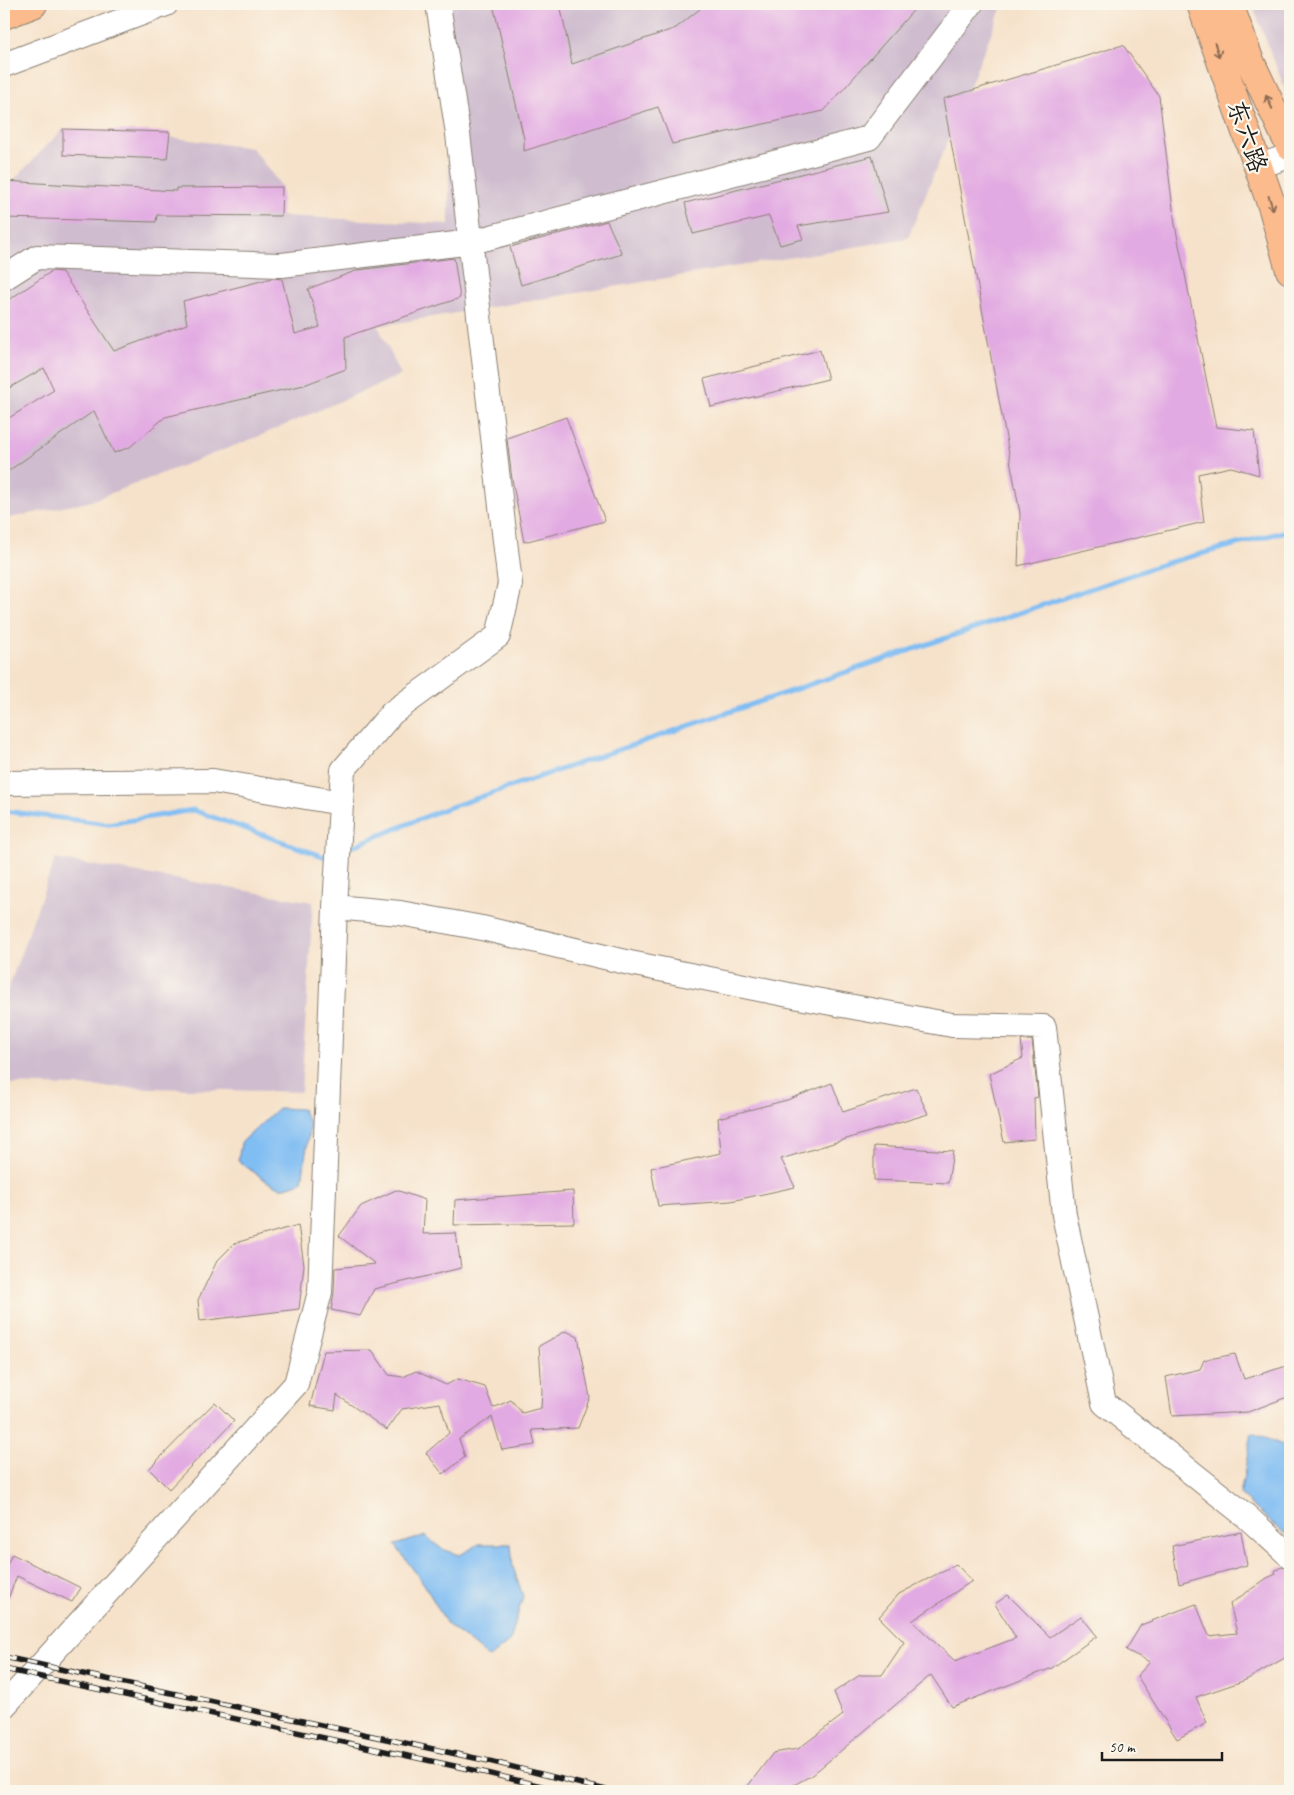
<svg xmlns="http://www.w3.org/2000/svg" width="1294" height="1795" font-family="Caveat,'LXGW WenKai TC',sans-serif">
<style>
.industrial{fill:#cfbdcf}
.water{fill:#80bdf3;stroke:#4e6c88}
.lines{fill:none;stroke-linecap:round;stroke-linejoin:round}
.stream{stroke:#80bdf3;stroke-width:5}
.building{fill:#e2aae2}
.minor-casing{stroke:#897f73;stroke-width:26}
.major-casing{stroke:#897f73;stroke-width:30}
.highway-casing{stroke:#897f73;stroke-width:30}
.minor{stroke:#fff;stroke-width:24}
.major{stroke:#fbbb8c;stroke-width:28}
.highway{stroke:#fbbb8c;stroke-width:28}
.rail-casing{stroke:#1c1c1c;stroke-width:5.5}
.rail{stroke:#fbf7ec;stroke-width:4;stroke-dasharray:11;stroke-linecap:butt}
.oneway{stroke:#8c6c54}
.labels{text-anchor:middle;stroke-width:4.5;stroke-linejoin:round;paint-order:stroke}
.street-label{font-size:25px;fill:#1c1c1c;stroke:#fbf7ec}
</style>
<rect width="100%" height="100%" fill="#fbf7ec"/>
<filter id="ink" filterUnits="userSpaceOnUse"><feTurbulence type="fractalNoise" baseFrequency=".02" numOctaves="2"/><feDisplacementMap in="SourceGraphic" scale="10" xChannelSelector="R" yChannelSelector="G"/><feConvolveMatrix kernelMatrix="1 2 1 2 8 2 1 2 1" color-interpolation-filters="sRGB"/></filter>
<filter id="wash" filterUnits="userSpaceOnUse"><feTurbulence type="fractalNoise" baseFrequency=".0096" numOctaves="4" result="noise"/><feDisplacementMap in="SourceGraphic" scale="20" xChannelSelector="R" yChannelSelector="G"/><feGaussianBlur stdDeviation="1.12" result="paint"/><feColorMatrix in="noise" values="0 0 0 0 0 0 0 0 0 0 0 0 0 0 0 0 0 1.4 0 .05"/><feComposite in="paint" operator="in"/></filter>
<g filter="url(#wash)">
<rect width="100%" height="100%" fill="#f6e2ca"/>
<!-- industrial -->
<path class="industrial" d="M448 4H1003L908 238 378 326 401 375 257 437 88 502 4 519V190L63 129 122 131 252 148 282 187 281 216 449 224Z
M1252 4H1290V102Z
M55 859 313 902 301 1092 4 1084V1000Z"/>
<!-- water -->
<path class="water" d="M278 1108 302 1109 310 1124 302 1182 282 1188 268 1182 238 1161 241 1143Z
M1252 1433 1290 1448V1522L1285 1534 1240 1495Z
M425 1536 442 1549 460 1555 479 1544H511L513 1567 523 1596 510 1641 489 1658 447 1624 424 1584 395 1545Z"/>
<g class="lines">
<!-- stream -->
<path class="stream" d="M4 811 108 824 193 810 325 857 331 855
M346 849 442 810 1163 564 1290 530"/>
</g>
<g id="blocks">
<!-- building -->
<path class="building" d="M493 4H560L572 64 676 28 706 4H919L824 111 672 144 658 107 524 151V139Z
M1123 45 1159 96 1175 225 1216 427 1254 431 1259 475 1231 467 1198 474 1204 522 1018 566 1020 513 943 99Z
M63 129 170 132 167 159 63 155Z
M872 156 888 212 798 226 803 239 780 245 769 216 693 234 685 203Z
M4 181 176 191V188L282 187 281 216 157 215 156 222 4 218Z
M607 221 622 254 521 285 510 247Z
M454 258 460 298 345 337 346 369 304 385 165 417 130 447 114 453 94 411 4 474V421L54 390 44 368 4 391V303L52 271 62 272 114 351 187 324 183 301 273 278 282 279 295 334 320 327 308 289 358 270Z
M820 350 828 379 711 407 704 379Z
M566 417 605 521 524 542 512 479 507 438Z
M1021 1040H1032L1038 1097 1034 1098 1035 1139 1004 1142 989 1074 1023 1058Z
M832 1083 843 1112 916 1088 928 1114 781 1159 795 1187 731 1201 658 1206 651 1168 721 1153 718 1118 787 1100Z
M874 1146 953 1151 948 1183 874 1180Z
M396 1190 425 1200 423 1234 456 1233 461 1268 374 1289 360 1316 331 1310 334 1293 335 1268 375 1264 339 1236 361 1206Z
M573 1191 574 1223 454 1225 455 1200Z
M298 1225 304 1265 299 1309 200 1321 198 1300 217 1261 235 1243Z
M566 1331 578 1337 590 1397 578 1428 532 1430 535 1445 502 1450 492 1417 459 1439 465 1457 443 1474 426 1453 449 1433 440 1403 402 1409 387 1430 337 1395 335 1410 310 1406 324 1351 372 1350 389 1375 403 1377 416 1371 446 1385 458 1379 485 1387 493 1408 511 1400 522 1413 541 1408 542 1391 539 1346Z
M1235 1354 1244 1379 1290 1365V1396L1248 1412 1172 1416 1166 1377 1200 1369 1204 1360Z
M215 1402 234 1421 169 1489 149 1469Z
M1241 1532 1247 1565 1179 1584 1172 1546Z
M12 1554 81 1588 72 1602 17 1576 4 1608V1571Z
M956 1564 972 1581 912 1621 955 1661 1016 1638 995 1604 1008 1595 1050 1637 1081 1616 1097 1636 1052 1668 952 1707 931 1675 812 1775 783 1791H744L773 1753 798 1749 843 1715 834 1692 860 1675H882L904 1642 879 1617 899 1594Z
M1281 1567 1289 1569 1290 1573V1655L1246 1680 1196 1697 1207 1723 1177 1739 1137 1676 1150 1662 1126 1650 1141 1625 1196 1604 1209 1636 1237 1633 1230 1604 1267 1578 1276 1574 1275 1571Z"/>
</g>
</g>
<g filter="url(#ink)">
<use href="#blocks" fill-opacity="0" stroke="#897f73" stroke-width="1"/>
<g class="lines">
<!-- minor casing -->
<g class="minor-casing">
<path id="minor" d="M4 65 166 4
M1258 166 1290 156
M4 278 37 257 282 265 472 242 869 138 971 4
M4 783 213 781 341 803
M335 907 400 913 482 928 630 963 799 997 952 1025 1044 1027 1064 1215 1104 1403 1246 1516 1290 1556
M4 1706 296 1384 320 1292 335 907 343 770 392 713 498 636 510 584 458 134 438 4"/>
</g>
<!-- major casing -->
<g class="major-casing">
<path id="major" d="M1201 4 1273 209 1290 270
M1229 4 1249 59 1290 146"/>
</g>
<!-- highway casing -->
<g class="highway-casing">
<path id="highway" d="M4 15 33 4"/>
</g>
<!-- minor -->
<use href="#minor" class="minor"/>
<!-- major -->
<use href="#major" class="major"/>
<!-- highway -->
<use href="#highway" class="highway"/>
<!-- rail casing -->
<g class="rail-casing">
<path id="rail" d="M4 1657 489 1761 610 1791
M4 1669 487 1773 562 1791"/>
</g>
<!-- rail -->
<use href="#rail" class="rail"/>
</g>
<!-- one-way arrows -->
<defs><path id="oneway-shaft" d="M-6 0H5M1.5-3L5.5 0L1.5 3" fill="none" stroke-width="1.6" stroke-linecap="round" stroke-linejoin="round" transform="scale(1.25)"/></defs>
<g class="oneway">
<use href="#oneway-shaft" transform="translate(1217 50) rotate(71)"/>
<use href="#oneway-shaft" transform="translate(1269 102) rotate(-115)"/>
<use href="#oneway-shaft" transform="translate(1271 203) rotate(71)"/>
</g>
</g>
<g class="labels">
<!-- street labels -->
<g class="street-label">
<text transform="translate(1248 136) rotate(71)" y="9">东六路</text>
</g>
</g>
<!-- margin -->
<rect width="1294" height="1795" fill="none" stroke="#fbf7ec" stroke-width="20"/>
<!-- scale -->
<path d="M1102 1752v8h120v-8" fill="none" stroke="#1c1c1c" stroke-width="2.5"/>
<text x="1109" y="1752" font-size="15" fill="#1c1c1c" stroke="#fbf7ec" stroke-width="4" paint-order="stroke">50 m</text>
</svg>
